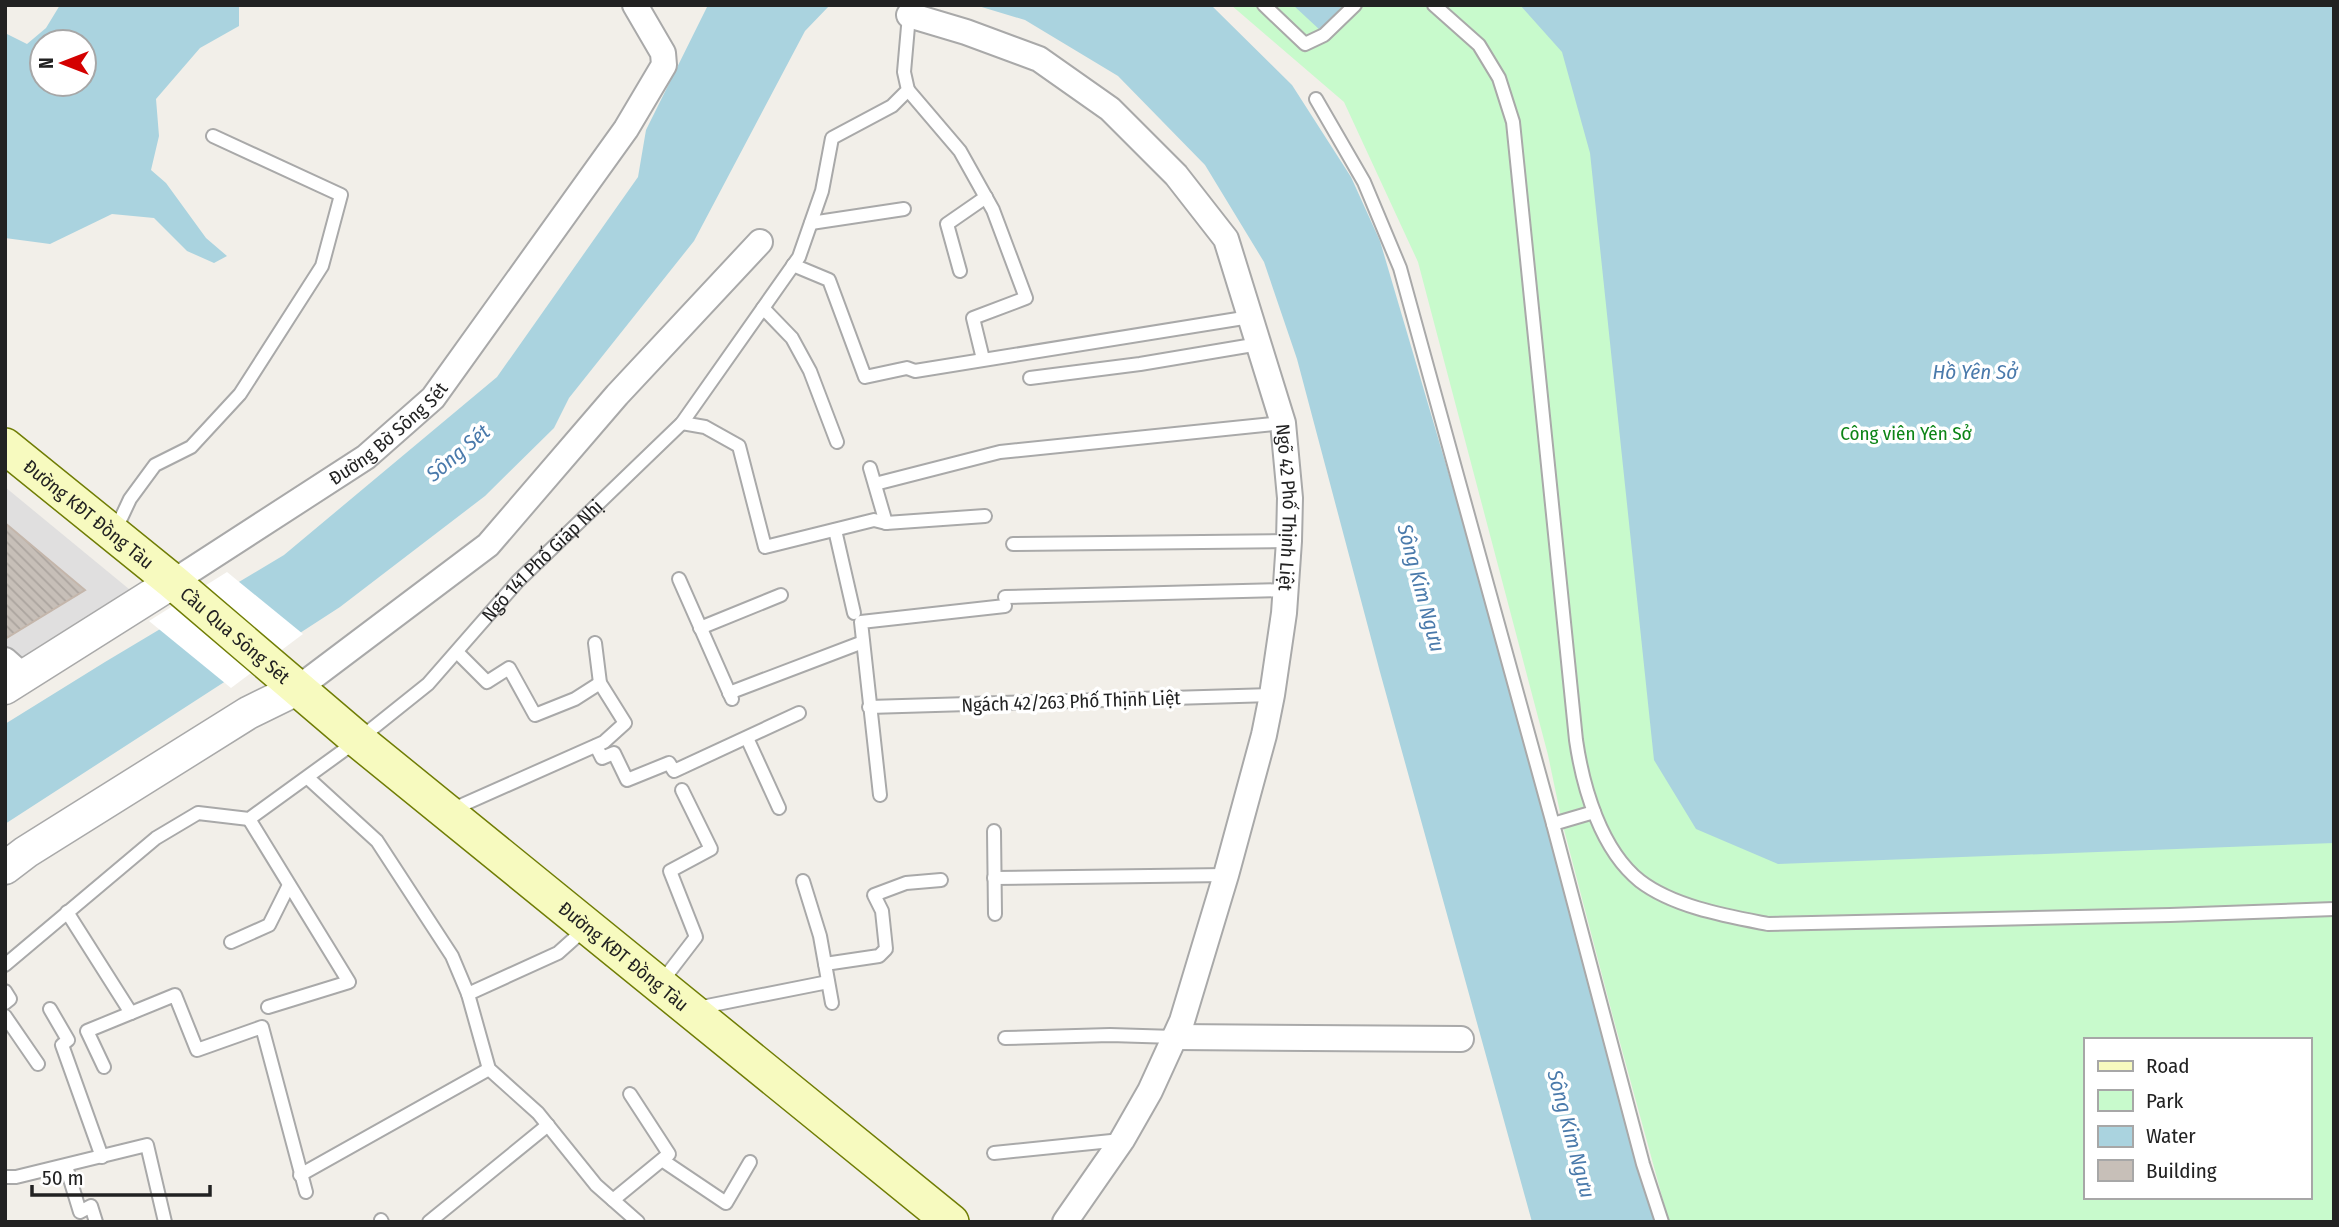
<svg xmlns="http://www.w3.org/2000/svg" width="2339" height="1227" font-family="'Fira Sans Condensed',sans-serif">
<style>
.residential{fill:#e0dfdf}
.park{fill:#c8facc;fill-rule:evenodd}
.water{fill:#aad3df;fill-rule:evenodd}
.pier{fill:#fff}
.building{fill:url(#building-back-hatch);stroke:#c4b6ab;stroke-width:2}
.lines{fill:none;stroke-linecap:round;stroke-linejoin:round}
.service-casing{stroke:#a9a9a9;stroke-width:16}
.minor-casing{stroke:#a9a9a9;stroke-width:28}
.tertiary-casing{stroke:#a9a9a9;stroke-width:35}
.secondary-casing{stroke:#707d05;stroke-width:38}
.service{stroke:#fff;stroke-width:12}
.minor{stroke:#fff;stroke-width:24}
.tertiary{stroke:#fff;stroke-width:32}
.secondary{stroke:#f7fabf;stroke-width:35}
.labels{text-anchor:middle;stroke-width:7;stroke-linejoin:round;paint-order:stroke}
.street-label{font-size:19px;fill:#222;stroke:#fff}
.park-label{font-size:19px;fill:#0c8416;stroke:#fff}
.water-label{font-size:21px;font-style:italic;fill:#4a7aab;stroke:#fff}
</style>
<defs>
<pattern id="building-back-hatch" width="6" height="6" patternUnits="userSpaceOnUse" patternTransform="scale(1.75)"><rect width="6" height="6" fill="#c7bfb8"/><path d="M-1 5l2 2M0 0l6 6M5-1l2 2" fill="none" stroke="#aba49e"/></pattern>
</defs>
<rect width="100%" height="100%" fill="#f2efe9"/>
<!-- residential -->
<path class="residential" d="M5 487 135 594 5 677Z"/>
<!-- park -->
<path class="park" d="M1231 5H2334V1222H1669L1613 1017 1562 822 1548 755 1418 262 1344 102ZM2085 1040H2309V1197H2085Z"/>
<!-- water -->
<path class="water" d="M60 5H239V26L200 48 156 99 159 136 151 170 166 183 206 238 227 256 214 263 187 251 154 218 112 214 50 244 5 238V33L27 44 46 28ZM84 42V84H42V42Z
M708 5H830L805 31 694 241 569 398 554 428 485 496 340 607 5 824V724L105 662 284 555 497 377 638 177 646 130Z
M975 5H1211L1292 85 1351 177 1380 241 1490 614 1636 1165 1656 1222H1532L1380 672 1297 359 1264 262 1205 165 1118 76 1025 20Z
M1293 5H1343L1321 31Z
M1520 5H2334V843L1778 864 1696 829 1654 760 1590 153 1562 52Z"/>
<!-- pier -->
<path class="pier" d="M227 572 303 634 231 688 149 621Z"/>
<!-- building -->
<path class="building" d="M5 523 85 590 5 639Z"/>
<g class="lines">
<!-- service casing -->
<g class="service-casing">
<g id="service">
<path d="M1264 5 1305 44 1324 35 1355 5"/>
<path d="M1434 5 1479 45 1499 78 1513 122 1576 740C1583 788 1601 850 1640 881 1674 907 1727 916 1768 924L2170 915 2334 909"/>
<path d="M908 90 960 151 993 210 1026 298 973 318 983 359"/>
<path d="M1316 99 1364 182 1400 268 1553 824"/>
<path d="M811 223 904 209"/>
<path d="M793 265 829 280 865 377 907 368 915 371 1250 317"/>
<path d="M960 271 947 224 986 197"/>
<path d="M763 308 792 338 810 371 837 442"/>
<path d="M1030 378 1140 364 1259 344"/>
<path d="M682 423 705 427 739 446 765 547 874 520 886 523 985 516"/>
<path d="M870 468 886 523"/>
<path d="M875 484 1000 452 1283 423"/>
<path d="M835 530 854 613"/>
<path d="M115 531 130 499 155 465 191 447 240 394 322 266 341 195 213 136"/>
<path d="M1013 544 1289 541"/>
<path d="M679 579 732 699"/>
<path d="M1005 597 1286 590"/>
<path d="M700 628 781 595"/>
<path d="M457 652 487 682 509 668 535 715 575 699 600 683"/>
<path d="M729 693 863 642"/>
<path d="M869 707 1272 695"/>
<path d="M747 738 779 808"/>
<path d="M596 746 602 758 614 753 627 780 669 763 674 771 799 713"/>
<path d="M308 778 377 841 452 956 468 994 489 1069 538 1113 596 1185 638 1222"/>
<path d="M880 795 861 622 1005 606"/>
<path d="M451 810 604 742 625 723 600 683 595 643"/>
<path d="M1594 812 1553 824 1643 1164 1662 1222"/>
<path d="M249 819 349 982 268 1007"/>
<path d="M994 831 995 914"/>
<path d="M994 878 1226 875"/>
<path d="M803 881 820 936 832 1003"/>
<path d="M67 912 131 1013 87 1031 104 1067"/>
<path d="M231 942 269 925 289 885"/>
<path d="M825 964 879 956 886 949 882 911 874 895 906 883 941 880"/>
<path id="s1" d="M5 965 156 838 198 813 249 819 358 740 428 684 518 581 682 423 799 257 822 191 832 138 892 106 908 90 904 72 909 15"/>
<path d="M660 984 696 937 670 871 711 849 682 790"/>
<path d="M5 991 10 999 5 1003"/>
<path d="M468 994 558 953 586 928"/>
<path d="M697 1008 828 982"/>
<path d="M50 1009 68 1040 62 1045 102 1157"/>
<path d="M131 1013 175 995 197 1050 262 1027 306 1192"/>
<path d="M5 1016 38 1064"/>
<path d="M1005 1038 1110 1035 1175 1037"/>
<path d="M994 1153 1121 1140"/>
<path d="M662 1160 726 1203 750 1162"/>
<path d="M66 1166 80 1212 91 1206 96 1222"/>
<path d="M300 1175 489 1069"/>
<path d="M5 1177H16L147 1145 165 1222"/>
<path d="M613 1200 669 1154 630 1094"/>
<path d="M381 1220 382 1222"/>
<path d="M429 1222 548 1125"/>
</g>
</g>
<!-- minor casing -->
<g class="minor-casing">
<g id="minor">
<path id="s2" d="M909 15 966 32 1039 59 1110 109 1176 175 1226 239 1283 423 1290 498 1289 541 1284 613 1272 695 1264 735 1226 875 1182 1021 1150 1091 1122 1140 1065 1222"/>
<path id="s3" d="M173 582 366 457 433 398 626 129 664 65 663 53 635 5"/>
<path d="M5 660 23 676"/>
<path d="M297 689 488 545 617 395 760 242"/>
<path d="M1175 1037 1461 1039"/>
</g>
</g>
<!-- tertiary casing -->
<g class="tertiary-casing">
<path id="tertiary" d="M5 688 173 582
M5 868 26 852 248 713 297 689"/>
</g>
<!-- secondary casing -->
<g class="secondary-casing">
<g id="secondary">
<path id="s4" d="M5 446 173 582 358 740 951 1222"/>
</g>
</g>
<!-- service -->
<use href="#service" class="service"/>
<!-- minor -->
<use href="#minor" class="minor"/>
<!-- tertiary -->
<use href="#tertiary" class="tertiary"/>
<!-- secondary -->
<use href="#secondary" class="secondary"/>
</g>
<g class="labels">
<!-- street labels -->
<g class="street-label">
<text dy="7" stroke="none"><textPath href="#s3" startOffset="262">Đường Bờ Sông Sét</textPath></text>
<text dy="7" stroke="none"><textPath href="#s2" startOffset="676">Ngõ 42 Phố Thịnh Liệt</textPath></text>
<text dy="7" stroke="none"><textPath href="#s4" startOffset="108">Đường KĐT Đồng Tàu</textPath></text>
<text dy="7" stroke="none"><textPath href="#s1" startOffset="690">Ngõ 141 Phố Giáp Nhị</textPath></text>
<text dy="7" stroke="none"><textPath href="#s4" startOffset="298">Cầu Qua Sông Sét</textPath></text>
<text transform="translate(1071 701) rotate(-2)" y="7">Ngách 42/263 Phố Thịnh Liệt</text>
<text dy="7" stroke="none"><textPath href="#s4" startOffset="802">Đường KĐT Đồng Tàu</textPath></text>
</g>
<!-- park labels -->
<g class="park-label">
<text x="1906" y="440">Công viên Yên Sở</text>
</g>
<!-- water labels -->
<g class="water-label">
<text x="1975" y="379">Hồ Yên Sở</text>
<text transform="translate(458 453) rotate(-40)" y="7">Sông Sét</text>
<text transform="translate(1421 588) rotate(75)" y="7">Sông Kim Ngưu</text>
<text transform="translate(1571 1134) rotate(75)" y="7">Sông Kim Ngưu</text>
</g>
</g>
<!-- border -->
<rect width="2339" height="1227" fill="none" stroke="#222222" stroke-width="14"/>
<!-- legend -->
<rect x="2084" y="1038" width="228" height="161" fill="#ffffff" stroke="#a7a7a7" stroke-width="2"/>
<rect x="2098" y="1061" width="35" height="10" fill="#f7fabf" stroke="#a7a7a7" stroke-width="2"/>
<text x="2146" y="1073" font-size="21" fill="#222222">Road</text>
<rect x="2098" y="1090" width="35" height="21" fill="#c8facc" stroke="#a7a7a7" stroke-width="2"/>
<text x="2146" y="1108" font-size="21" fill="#222222">Park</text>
<rect x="2098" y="1126" width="35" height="21" fill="#aad3df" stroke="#a7a7a7" stroke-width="2"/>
<text x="2146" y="1143" font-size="21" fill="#222222">Water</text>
<rect x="2098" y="1160" width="35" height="21" fill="#c7bfb8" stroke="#a7a7a7" stroke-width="2"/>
<text x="2146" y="1178" font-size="21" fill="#222222">Building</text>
<!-- north arrow -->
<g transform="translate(63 63) rotate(270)"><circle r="33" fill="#ffffff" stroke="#a7a7a7" stroke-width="2"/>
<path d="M0-5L12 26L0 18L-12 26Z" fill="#d40000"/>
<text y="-10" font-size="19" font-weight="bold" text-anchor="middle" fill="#222222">N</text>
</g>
<!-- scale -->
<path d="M32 1185v10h178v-10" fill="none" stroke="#222222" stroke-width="3.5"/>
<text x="42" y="1185" font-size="21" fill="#222222" stroke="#ffffff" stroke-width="5" paint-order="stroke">50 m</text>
</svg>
